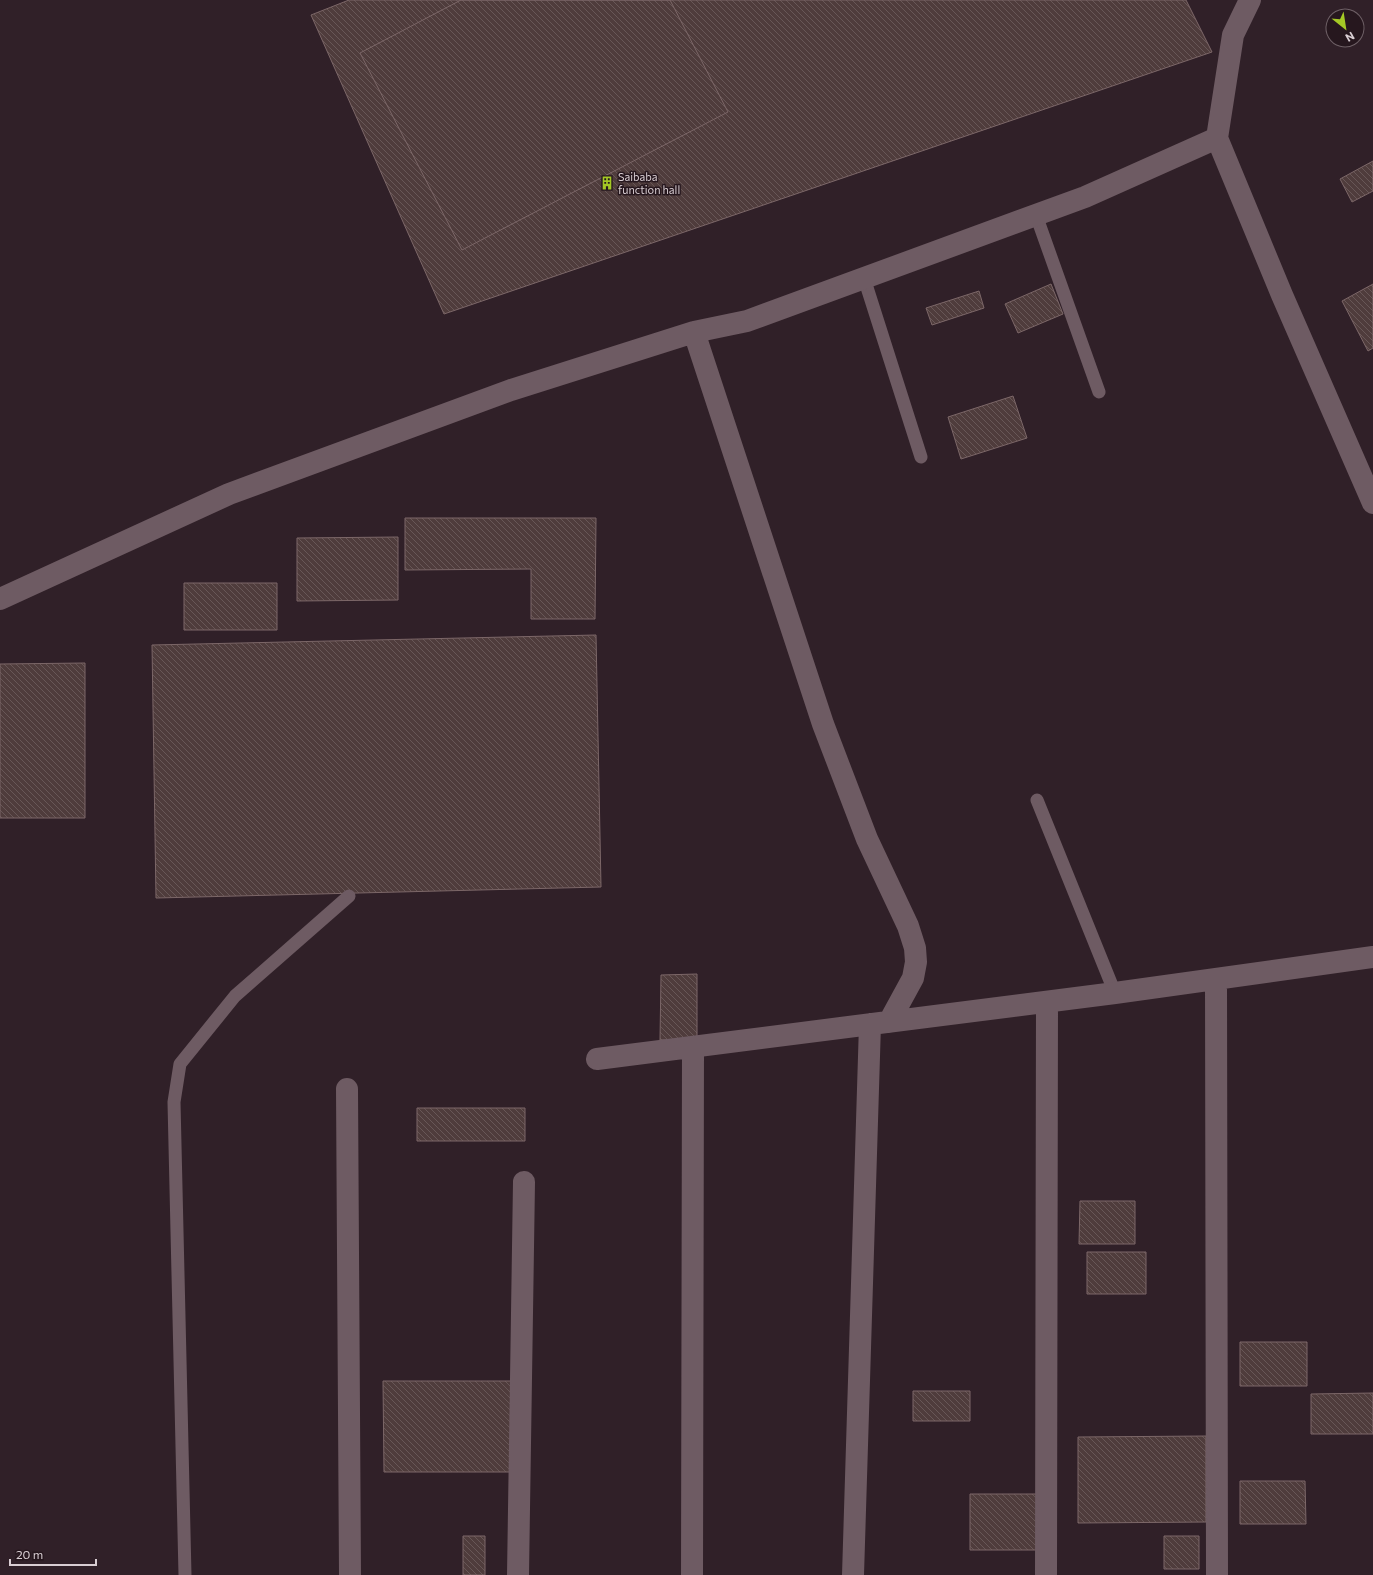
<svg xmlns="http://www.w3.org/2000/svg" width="1373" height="1575" font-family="Commissioner,sans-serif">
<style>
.building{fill:url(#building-back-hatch);stroke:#7c6768}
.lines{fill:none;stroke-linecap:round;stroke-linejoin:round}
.lane{stroke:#6e5b63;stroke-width:13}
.street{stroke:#6e5b63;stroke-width:22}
.labels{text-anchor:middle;stroke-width:3;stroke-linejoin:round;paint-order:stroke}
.poi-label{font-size:11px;fill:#d9ced3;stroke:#26171e;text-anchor:start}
</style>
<defs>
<pattern id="building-back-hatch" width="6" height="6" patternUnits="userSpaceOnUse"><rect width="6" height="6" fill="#4f3c3c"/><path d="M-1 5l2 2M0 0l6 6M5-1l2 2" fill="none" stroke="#685757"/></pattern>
</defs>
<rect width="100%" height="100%" fill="#302028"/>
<!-- building -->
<path class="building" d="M349 0H1186L1212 52 444 314 311 15Z
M461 0H670L728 112 462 250 360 53Z
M1373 161V191L1352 202 1340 179Z
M1051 284 1063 314 1018 333 1005 304Z
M1373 284V348L1368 351 1342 301Z
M979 291 984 308 932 325 926 308Z
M1013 396 1027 438 961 459 948 417Z
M405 518H596L595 619H531V569L405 570Z
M398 537V600L297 601V538Z
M184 583H277V630H184Z
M596 635 601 887 156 898 152 645Z
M85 663V818H0V664Z
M697 974V1040H660L661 975Z
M417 1108H525V1141H417Z
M1080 1201H1135V1244H1079Z
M1087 1252H1146V1294H1087Z
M1240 1342H1307V1386H1240Z
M383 1381H511L510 1472H384Z
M913 1391H970V1421H913Z
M1373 1393V1434H1311V1394Z
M1206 1436V1522L1078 1523V1437Z
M1240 1481H1305L1306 1524H1240Z
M970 1494H1042V1550H970Z
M463 1536H485V1575H463Z
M1164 1536H1199V1569H1164Z"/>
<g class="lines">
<!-- lane -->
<path class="lane" d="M1036 215 1099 392
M864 278 921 457
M1037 800 1115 993
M185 1575 174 1102 180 1064 235 996 349 896"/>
<!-- street -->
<path class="street" d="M1217 138 1233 35 1250 0
M694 332 823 724 867 839 908 926 915 948 916 962 913 978 889 1022
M0 599 229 494 511 390 694 332 747 321 1085 197 1217 138 1282 295 1373 503
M1216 979 1217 1575
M597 1059 1115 993 1373 957
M347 1089 350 1575
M518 1575 524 1182
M692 1575 693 1047
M853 1575 870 1024
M1046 1575 1047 1002"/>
</g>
<!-- icons -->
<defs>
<g id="building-bare" transform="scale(1.08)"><path d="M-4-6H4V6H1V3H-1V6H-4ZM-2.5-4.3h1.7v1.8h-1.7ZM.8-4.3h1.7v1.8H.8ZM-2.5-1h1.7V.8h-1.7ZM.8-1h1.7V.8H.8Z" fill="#a4c825" stroke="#26171e" stroke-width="2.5" paint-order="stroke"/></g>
</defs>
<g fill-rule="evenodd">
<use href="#building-bare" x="607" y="183"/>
</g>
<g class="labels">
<!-- poi labels -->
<g class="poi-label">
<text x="618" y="181">Saibaba<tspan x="618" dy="13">function hall</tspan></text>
</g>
</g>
<!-- north arrow -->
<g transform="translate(1345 28) rotate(150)"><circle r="19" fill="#26171e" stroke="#6e6066"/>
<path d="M0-3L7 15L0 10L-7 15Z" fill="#a4c825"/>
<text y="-6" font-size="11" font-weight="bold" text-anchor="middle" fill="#d9ced3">N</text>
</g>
<!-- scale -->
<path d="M10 1559v6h86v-6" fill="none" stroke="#d9ced3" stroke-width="2"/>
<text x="16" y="1559" font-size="12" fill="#d9ced3" stroke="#26171e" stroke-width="3" paint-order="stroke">20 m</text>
</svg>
